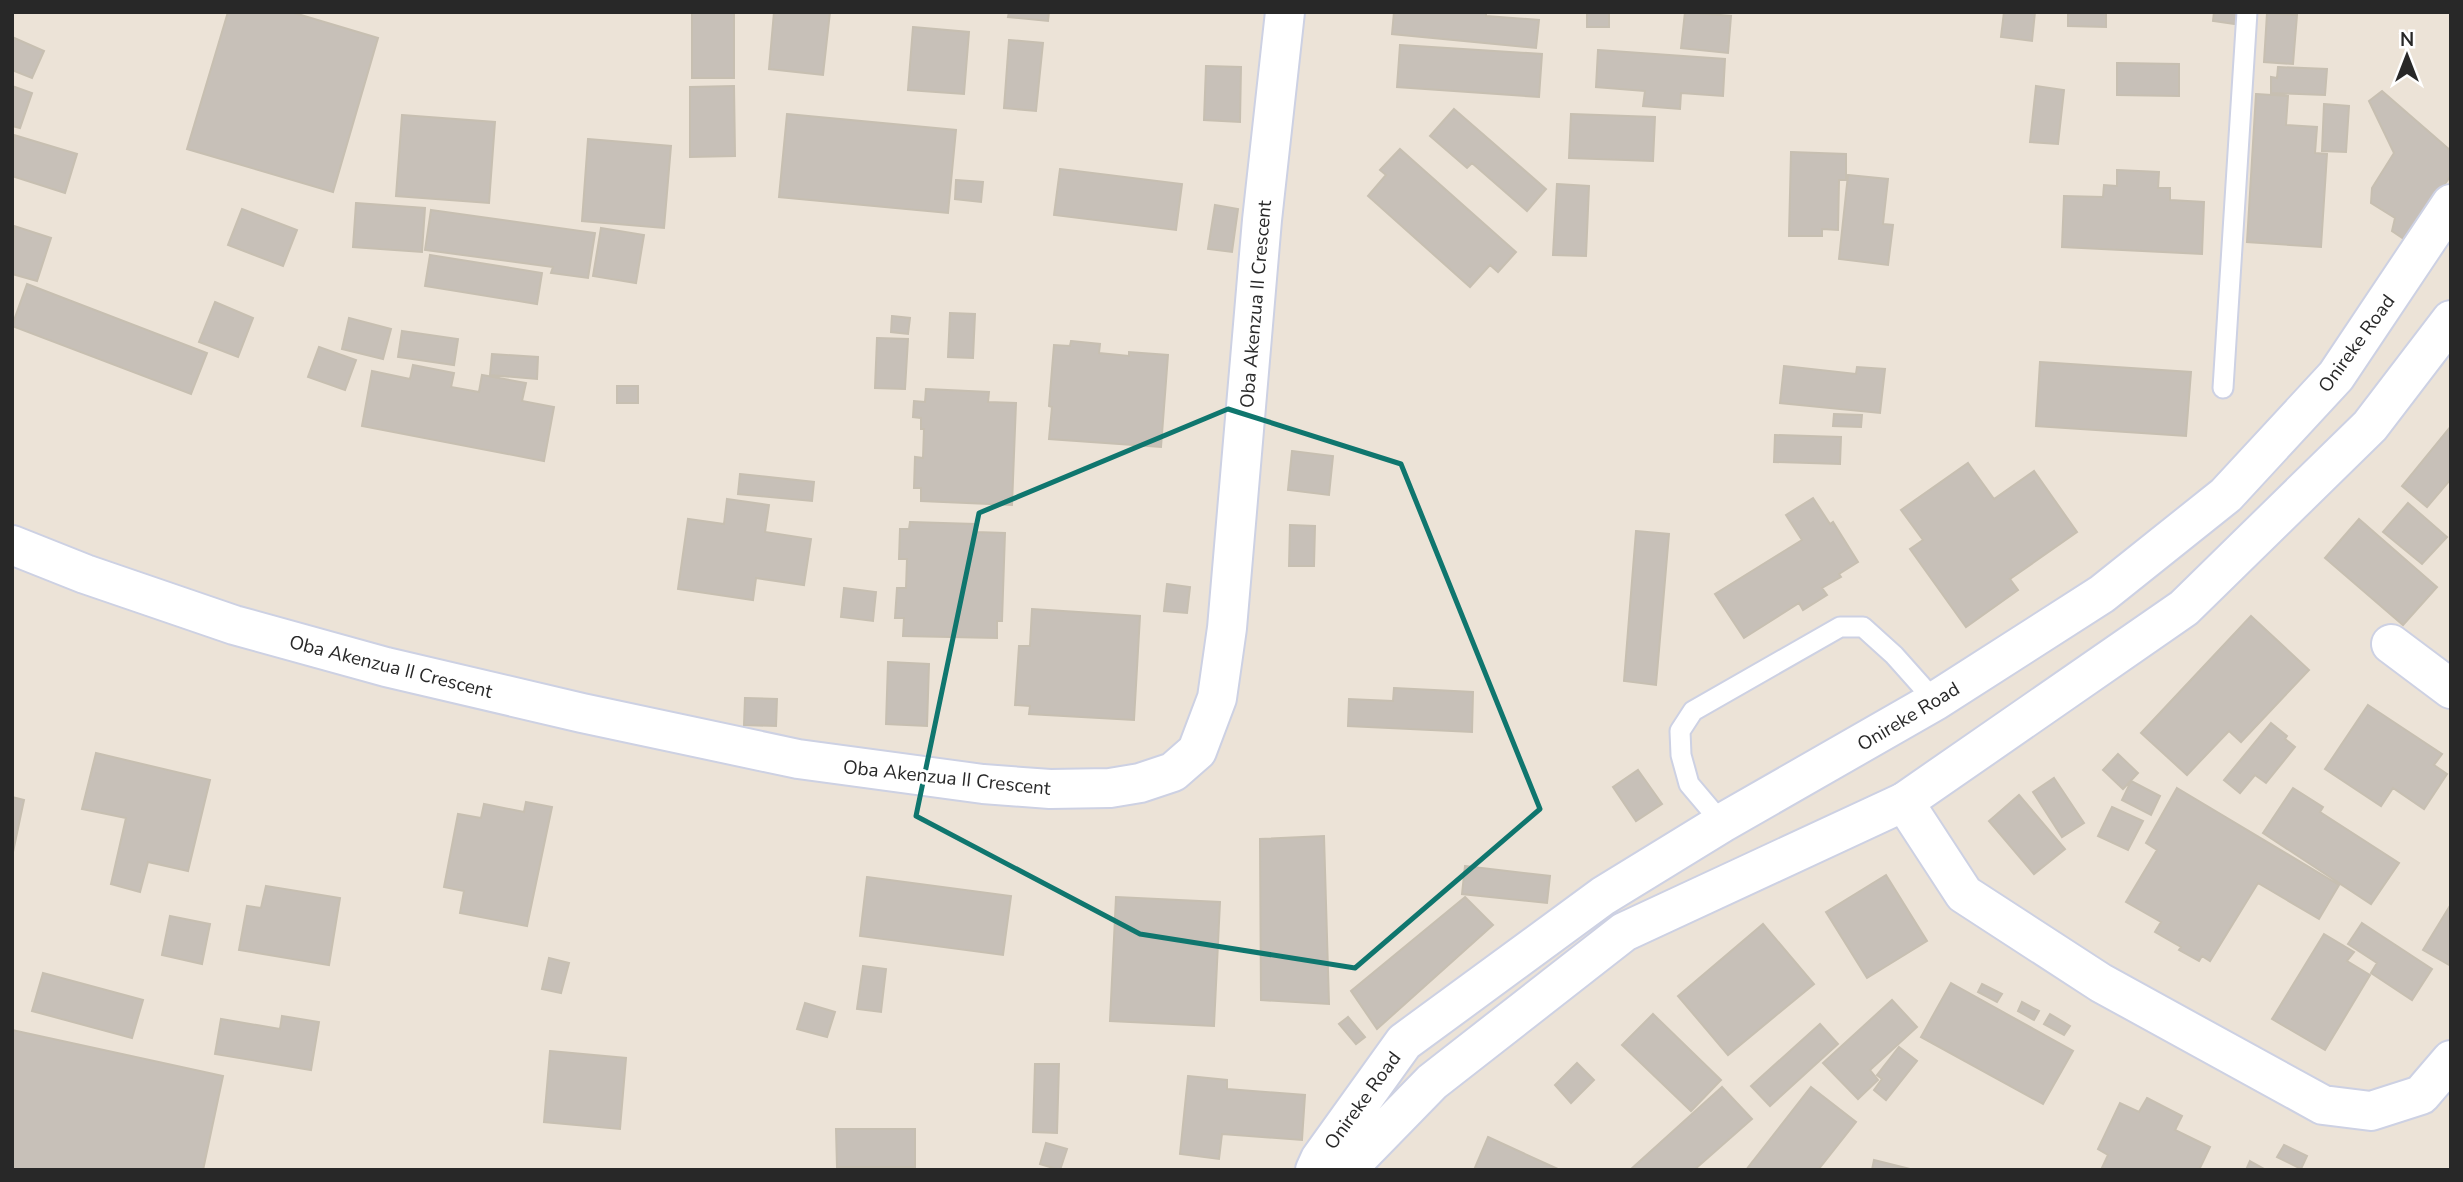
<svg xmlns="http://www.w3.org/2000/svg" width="2463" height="1182" font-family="'Nunito Sans',sans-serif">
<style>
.building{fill:#c7c0b8;stroke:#c7bfb1;stroke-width:2}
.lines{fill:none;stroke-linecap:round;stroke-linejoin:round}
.service-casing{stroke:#cdd1e3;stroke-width:23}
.minor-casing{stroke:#cdd1e3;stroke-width:42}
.secondary-casing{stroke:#cdd1e3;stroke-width:42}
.service{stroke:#fff;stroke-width:19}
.minor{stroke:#fff;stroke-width:38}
.secondary{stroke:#fff;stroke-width:38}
.marked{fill:none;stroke:#0f766e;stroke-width:5;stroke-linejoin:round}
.labels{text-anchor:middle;stroke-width:6;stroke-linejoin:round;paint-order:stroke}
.street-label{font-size:19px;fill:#282828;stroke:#fff}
</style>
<rect width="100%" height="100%" fill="#ece3d7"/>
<!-- building -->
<path class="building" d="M228 12H291L378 38 333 192 187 149Z
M692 12H734V78H692Z
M774 12H830L823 75 769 69Z
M1009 12H1049L1048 21 1008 17Z
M1394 12H1486V16L1539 20 1536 48 1392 34Z
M1587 12H1609V27H1587Z
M1685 12 1731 16 1728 53 1681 48Z
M2004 12H2035L2032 41 2001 37Z
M2068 12H2106V27L2068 26Z
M2214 12H2243L2242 25 2213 21Z
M2267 13 2297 15 2293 64 2264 62Z
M913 27 969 32 964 94 908 90Z
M12 37 44 51 32 78 12 70Z
M1009 40 1043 43 1036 111 1004 108Z
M1400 45 1542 54 1539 97 1397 87Z
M1598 50 1725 59 1723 96 1681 93 1680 109 1643 106 1645 91 1596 87Z
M2117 63 2179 64V96L2117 95Z
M1206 66 1241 67 1240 122 1204 120Z
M2278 67 2327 69 2325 95 2271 93V77L2277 78Z
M12 86 32 93 20 128 12 126Z
M734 86 735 156 690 157V87Z
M2036 86 2064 90 2058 144 2030 142Z
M2382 91 2451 151V175L2407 241 2392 231 2395 218 2371 203 2372 188 2394 153 2369 101Z
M2256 94 2288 96 2286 125 2317 127 2315 153 2327 154 2321 247 2247 242Z
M2324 104 2349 106 2346 152 2322 151Z
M1454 109 1546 189 1527 211 1472 163 1467 168 1430 136Z
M787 114 956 130 948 213 779 197Z
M1571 114 1655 117 1653 161 1569 158Z
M402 115 495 122 489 203 396 196Z
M14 135 77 154 65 193 12 176Z
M588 139 671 146 664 228 582 221Z
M1400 149 1516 252 1498 272 1490 265 1470 287 1368 196 1386 175 1380 170Z
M1791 152 1846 154V180H1839L1838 230 1822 229V236H1789Z
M1060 169 1182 184 1176 230 1054 215Z
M2117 170 2159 172 2158 188H2170V200L2204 202 2202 254 2062 247 2064 196 2103 197 2104 185 2117 186Z
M1848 175 1888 179 1883 224 1893 225 1888 265 1839 259Z
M956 180 983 182 981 202 955 199Z
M1557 184 1589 186 1586 256 1553 255Z
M356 203 425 208 422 252 353 247Z
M1215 205 1238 209 1232 252 1208 249Z
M242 209 297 230 283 266 228 245Z
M431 210 595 233 588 278 551 273 553 267 425 250Z
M14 226 51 238 37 281 12 274Z
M601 228 644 235 636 283 593 276Z
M430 255 542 273 537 304 425 286Z
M27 284 207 353 191 394 12 326Z
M215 302 253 318 238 357 199 342Z
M950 313 975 314 973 358 948 357Z
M892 316 910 318 908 334 891 332Z
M349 318 391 329 383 359 342 349Z
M402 331 458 339 454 365 398 357Z
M877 338 908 339 905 389 875 388Z
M1071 341 1100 344 1099 353 1129 356V352L1168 355 1161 447 1049 439 1052 407 1049 406 1054 345 1070 346Z
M319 347 356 360 345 390 308 377Z
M492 354 538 357 537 379 490 375Z
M2040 362 2191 372 2186 436 2036 426Z
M413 365 454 373 451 387 479 392 482 375 526 383 522 401 554 407 544 461 362 426 372 371 410 379Z
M1784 366 1856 374 1857 367 1885 369 1880 413 1780 403Z
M617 386H638V403H617Z
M926 389 989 392 988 402 1016 403 1012 505 921 501V488H914L915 457 923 458 924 429H921V418L913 417 914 401 925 402Z
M1834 414 1862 415 1861 427 1833 426Z
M2451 426V479L2427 507 2402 486Z
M1775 435 1841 437 1840 464 1774 462Z
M1292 451 1333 456 1329 495 1288 490Z
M1968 463 1994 499 2034 471 2077 532 2010 579 2018 590 1966 627 1910 549 1923 540 1901 510Z
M740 474 814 482 812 501 738 494Z
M1813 498 1830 524 1833 522 1858 562 1839 574 1841 577 1822 588 1827 595 1803 610 1799 603 1744 638 1715 594 1802 540 1786 515Z
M727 499 769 505 765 532 811 539 804 585 756 578 753 600 678 589 688 519 724 524Z
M2408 503 2447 537 2422 564 2383 532Z
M2359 519 2437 587 2403 625 2325 558Z
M910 522 975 524V532L1005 533 1002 621H997V638L903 636 904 618H895L897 588H906L907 559H899L900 529H909Z
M1290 525 1315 526 1314 566H1289Z
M1636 531 1669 534 1656 685 1624 681Z
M1167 584 1190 587 1187 613 1164 611Z
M844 588 876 592 873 621 841 617Z
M1032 609 1140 616 1134 720 1029 714 1030 706 1015 705 1019 646H1030Z
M2251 616 2309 670 2241 742 2229 731 2187 775 2141 733Z
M888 662 929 664 927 726 886 724Z
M1394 688 1473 692 1472 732 1348 726 1349 699 1393 701Z
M745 698 777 699 776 726 744 725Z
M2368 705 2442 754 2434 765 2447 774 2424 809 2393 788 2381 806 2325 769Z
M2271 723 2287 736 2285 739 2295 747 2266 783 2255 775 2240 793 2224 780Z
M96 753 210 780 188 871 148 862 140 892 111 884 126 818 82 809Z
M2118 754 2138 773 2123 789 2103 770Z
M1638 770 1662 804 1636 821 1613 787Z
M2054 778 2084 823 2062 837 2033 792Z
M2131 781 2160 796 2151 815 2122 800Z
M2177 788 2339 885 2319 919 2258 883 2210 961 2202 956 2199 961 2179 950 2181 947 2155 932 2161 922 2126 902 2157 850 2146 843Z
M2293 788 2323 807 2320 812 2399 863 2371 904 2263 833Z
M2019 795 2065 849 2034 874 1989 821Z
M12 797 24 800 13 852H12Z
M526 802 552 807 527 926 460 913 464 891 444 887 458 814 481 818 484 804 524 812Z
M2112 807 2143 821 2128 850 2098 836Z
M1324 836 1329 1004 1261 1000 1260 839Z
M1465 866 1550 876 1547 903 1462 894Z
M1886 875 1927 941 1867 978 1826 912Z
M867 877 1011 896 1003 955 860 936Z
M266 886 340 898 329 965 239 950 247 906 261 908Z
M1116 897 1220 902 1214 1026 1110 1021Z
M1465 897 1493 925 1377 1029 1351 991Z
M2451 904V966L2423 950Z
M170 916 210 924 202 964 162 955Z
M2362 923 2432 969 2412 1000 2371 973 2377 963 2348 944Z
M1763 924 1814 984 1728 1055 1678 996Z
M2324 934 2354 952 2347 961 2370 975 2325 1050 2272 1019Z
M549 958 569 963 561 993 542 989Z
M863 966 886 969 881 1012 857 1009Z
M43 973 143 1000 132 1038 32 1011Z
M1951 983 2073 1051 2043 1104 1921 1037Z
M1982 984 2002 994 1997 1002 1978 992Z
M1892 1000 1917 1027 1870 1070 1878 1080 1858 1099 1823 1063Z
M2022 1002 2039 1011 2034 1020 2018 1011Z
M805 1003 835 1012 827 1037 797 1029Z
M1653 1014 1721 1080 1691 1111 1622 1045Z
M2050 1014 2070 1026 2064 1035 2044 1024Z
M282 1016 319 1022 311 1070 215 1054 221 1019 280 1029Z
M1348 1017 1365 1037 1356 1044 1339 1024Z
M1820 1024 1838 1044 1770 1106 1751 1086Z
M12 1030 223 1076 203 1170H12Z
M1899 1047 1917 1061 1886 1100 1874 1090 1882 1079 1877 1075Z
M550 1051 626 1058 620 1129 544 1122Z
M1577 1063 1594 1080 1571 1103 1555 1085Z
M1035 1064H1059L1057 1133 1033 1132Z
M1188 1076 1227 1080V1089L1305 1095 1302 1140 1222 1134 1219 1159 1180 1154Z
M1722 1087 1752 1119 1694 1170H1630Z
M1811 1087 1856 1122 1818 1170H1746Z
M2147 1098 2182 1116 2175 1130 2210 1147 2199 1170H2101L2108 1155 2098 1149 2120 1103 2139 1112Z
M836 1129H915V1167H837Z
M1488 1137 1560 1170H1474Z
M1046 1143 1067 1149 1060 1170 1040 1164Z
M2284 1145 2307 1156 2301 1169 2277 1157Z
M1874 1160 1914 1170H1872Z
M2250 1161 2266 1170H2246Z"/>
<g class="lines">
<!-- service casing -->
<g class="service-casing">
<path id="service" d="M2223 388 2247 12
M1722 823 1689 784 1681 755 1680 731 1693 711 1840 627H1863L1894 655 1935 701"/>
</g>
<!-- minor casing -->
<g class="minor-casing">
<path id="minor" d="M12 545 85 574 234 625 386 667 582 713 798 759 983 784 1050 789 1110 788 1140 783 1173 772 1197 751 1217 698 1227 628 1262 220 1285 12
M2391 644 2451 689
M1904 802 1964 894 2101 983 2323 1105 2371 1111 2421 1095 2451 1060"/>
</g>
<!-- secondary casing -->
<g class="secondary-casing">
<path id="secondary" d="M1315 1170 1320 1159 1404 1042 1603 896 1722 823 1935 701 2102 594 2226 495 2336 376 2451 204
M1349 1170 1352 1164 1432 1082 1624 932 1904 802 2184 608 2370 426 2451 320"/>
</g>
<!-- service -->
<use href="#service" class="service"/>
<!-- minor -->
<use href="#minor" class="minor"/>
<!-- secondary -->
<use href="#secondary" class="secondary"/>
</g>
<!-- marked area -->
<path class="marked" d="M1228 409 1401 464 1540 809 1355 968 1140 934 916 816 979 513Z"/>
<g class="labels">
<!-- street labels -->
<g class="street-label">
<text transform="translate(1255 304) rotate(-85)" y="7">Oba Akenzua II Crescent</text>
<text transform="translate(2356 343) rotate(-54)" y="7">Onireke Road</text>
<text transform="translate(391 666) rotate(14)" y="7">Oba Akenzua II Crescent</text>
<text transform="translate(1908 716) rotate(-31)" y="7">Onireke Road</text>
<text transform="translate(947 777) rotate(6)" y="7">Oba Akenzua II Crescent</text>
<text transform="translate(1362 1100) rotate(-54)" y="7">Onireke Road</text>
</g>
</g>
<!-- border -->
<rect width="2463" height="1182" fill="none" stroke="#282828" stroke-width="28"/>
<!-- north arrow -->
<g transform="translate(2407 56)" stroke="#ffffff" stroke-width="5" paint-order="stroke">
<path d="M0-5L12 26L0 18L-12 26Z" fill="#282828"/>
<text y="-10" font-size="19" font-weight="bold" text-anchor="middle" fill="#282828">N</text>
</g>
</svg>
